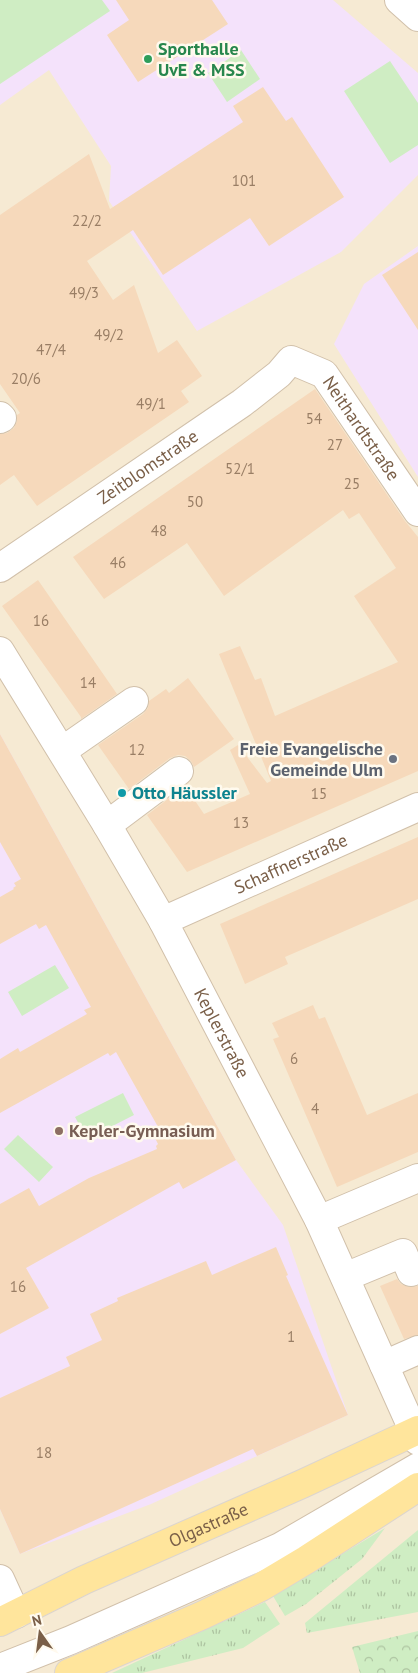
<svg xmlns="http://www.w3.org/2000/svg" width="418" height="1673" font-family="'PT Sans',sans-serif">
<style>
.residential{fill:#f6ead3}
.education{fill:#f4e2fb}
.grass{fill:url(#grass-tufts)}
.park{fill:url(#park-crowns)}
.pitch{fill:#cfedc3}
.building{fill:#f6d9bb}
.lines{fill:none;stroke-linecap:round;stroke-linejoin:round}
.minor-casing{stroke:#d1c0aa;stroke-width:30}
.major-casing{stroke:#dcd5cf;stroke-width:30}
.minor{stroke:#fff;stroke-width:28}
.major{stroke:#ffe59c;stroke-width:28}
.leisure-dot{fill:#2e9e5b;stroke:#fffaee;stroke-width:2}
.worship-dot{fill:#6b7280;stroke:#fffaee;stroke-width:2}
.culture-dot{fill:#0f9aa8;stroke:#fffaee;stroke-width:2}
.education-dot{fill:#8d6e63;stroke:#fffaee;stroke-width:2}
.labels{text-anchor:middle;stroke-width:5;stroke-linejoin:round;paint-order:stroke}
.number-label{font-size:15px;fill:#997e65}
.leisure-label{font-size:18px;font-weight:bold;fill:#27864d;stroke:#fffaee;text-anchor:start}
.street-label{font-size:18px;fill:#7a5f48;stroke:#fffaee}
.worship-label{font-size:18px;font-weight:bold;fill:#5b616d;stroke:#fffaee;text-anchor:end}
.culture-label{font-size:18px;font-weight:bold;fill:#0d838f;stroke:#fffaee;text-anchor:start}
.education-label{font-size:18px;font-weight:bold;fill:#785e54;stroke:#fffaee;text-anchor:start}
</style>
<defs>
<pattern id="grass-tufts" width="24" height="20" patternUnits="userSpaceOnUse" patternTransform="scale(1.25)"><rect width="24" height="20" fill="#cfedc3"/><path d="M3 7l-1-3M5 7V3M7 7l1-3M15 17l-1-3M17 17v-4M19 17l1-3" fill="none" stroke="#adc3a0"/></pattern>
<pattern id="park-crowns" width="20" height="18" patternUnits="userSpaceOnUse" patternTransform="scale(1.25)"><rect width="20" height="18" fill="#cfedc3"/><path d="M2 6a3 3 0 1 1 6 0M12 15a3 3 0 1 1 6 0" fill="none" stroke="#adc3a0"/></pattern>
</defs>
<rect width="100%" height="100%" fill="#fef7e6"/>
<!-- residential -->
<path class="residential" d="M0 0H418V1673H0Z"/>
<!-- education -->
<path class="education" d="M0 0H333L418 73V175L341 252 197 331 109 201 111 166 49 70 0 105Z
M418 246V477L334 344 364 284Z
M0 734 236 1160 283 1225 348 1415 151 1504 20 1554 0 1509Z"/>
<!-- grass -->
<path class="grass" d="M385 1528 362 1559 306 1604 285 1616 273 1596Z
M418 1530V1612L307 1633 305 1623Z
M265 1602 280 1624 243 1648 142 1673H112Z"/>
<!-- park -->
<path class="park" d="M418 1631V1673H360L352 1647Z"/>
<!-- pitch -->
<path class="pitch" d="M0 0H102L110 11 0 84Z
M241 50 260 79 227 102 208 73Z
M390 61 418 103V145L390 163 344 91Z
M55 965 69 988 22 1016 8 992Z
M123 1093 134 1115 87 1139 75 1117Z
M18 1135 53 1167 39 1182 4 1149Z"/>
<!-- building -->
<path class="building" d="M116 0H212L228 24 138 82 107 35 129 20Z
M263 87 286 121 292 117 344 197 269 246 250 218 163 275 133 230 87 261 113 300 134 285 158 353 177 340 202 376 181 391 189 402 37 506 14 475 0 485V434L7 433 14 428 17 421V415L20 413 0 384V215L89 154 110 209 243 122 233 106Z
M418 252V330L382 275Z
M315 389 405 521 418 537V771L187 872 147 815 185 786 204 814 250 794 230 750 238 745 267 783 271 781 219 654 240 646 255 680 261 678 275 716 398 662 354 596 396 568 359 513 349 519 343 510 224 596 187 543 104 599 73 557Z
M38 580 117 694 81 719V717L2 606Z
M188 678 234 739 194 767 191 761 185 756 178 755 170 758 129 789 98 745 143 714 148 708 149 701 166 689 169 693Z
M0 734 236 1160 183 1189 179 1182 26 1268 49 1308 0 1334V1204L29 1188 39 1206 89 1178 157 1149 156 1146 158 1144 155 1138 162 1134 116 1052 110 1056 108 1053 0 1113V1059L18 1048 20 1052 87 1014 84 1010 91 1007 46 925 39 929 36 924 0 944V897L14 889 13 888 16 886 14 883 21 879 0 842Z
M418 837V899L285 957 288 964 245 984 220 924Z
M313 1005 319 1019 325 1017 367 1115 418 1093V1152L337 1187 273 1039 279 1037 272 1023Z
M276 1247 288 1275 286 1276 348 1415 257 1456 253 1449 20 1554 0 1509V1398L70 1366 66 1357 102 1340 90 1314 118 1301 117 1298 206 1261 212 1275Z
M397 1279 401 1284 409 1287 418 1286V1335L404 1339 380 1286Z"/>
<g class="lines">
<!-- minor casing -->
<g class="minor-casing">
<g id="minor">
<path d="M399 0 418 17"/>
<path d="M0 416 2 418 0 419"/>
<path id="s1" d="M0 568 242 403 279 374 291 360 324 374 418 512"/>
<path id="s2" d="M0 651 107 825 163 921 319 1220 418 1441"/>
<path d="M62 751 134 701"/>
<path d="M107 825 179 771"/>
<path id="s3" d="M163 921 418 807"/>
<path d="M319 1220 418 1178"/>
<path d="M345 1277 403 1253 411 1272"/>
<path d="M384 1365 418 1350"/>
<path d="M0 1579 16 1614"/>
<path d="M0 1668 71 1640 280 1547 418 1467"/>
</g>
</g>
<!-- major casing -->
<g class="major-casing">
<g id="major">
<path id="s4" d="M0 1622 84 1580 302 1484 418 1430"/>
<path d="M69 1673 203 1615 261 1587 306 1560 418 1487"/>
</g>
</g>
<!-- minor -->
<use href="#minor" class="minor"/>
<!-- major -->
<use href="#major" class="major"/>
</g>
<!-- markers -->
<circle class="leisure-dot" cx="148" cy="59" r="5"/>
<circle class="worship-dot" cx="393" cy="759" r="5"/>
<circle class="culture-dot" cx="122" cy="793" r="5"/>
<circle class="education-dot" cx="59" cy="1131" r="5"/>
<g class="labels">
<!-- number labels -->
<g class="number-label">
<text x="244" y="186">101</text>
<text x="87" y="226">22/2</text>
<text x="84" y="298">49/3</text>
<text x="109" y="340">49/2</text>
<text x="51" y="355">47/4</text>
<text x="26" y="384">20/6</text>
<text x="151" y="409">49/1</text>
<text x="314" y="424">54</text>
<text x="335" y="450">27</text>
<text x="240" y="474">52/1</text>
<text x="352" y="489">25</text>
<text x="195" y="507">50</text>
<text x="159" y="536">48</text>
<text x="118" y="568">46</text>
<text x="41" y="626">16</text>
<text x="88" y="688">14</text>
<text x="137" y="755">12</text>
<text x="319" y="799">15</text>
<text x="241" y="828">13</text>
<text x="294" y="1064">6</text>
<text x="315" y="1114">4</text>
<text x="18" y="1292">16</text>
<text x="291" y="1342">1</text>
<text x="44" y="1458">18</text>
</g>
<!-- leisure labels -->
<g class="leisure-label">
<text x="158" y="55">Sporthalle<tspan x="158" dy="21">UvE &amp; MSS</tspan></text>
</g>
<!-- street labels -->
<g class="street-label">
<text dy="6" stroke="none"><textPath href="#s1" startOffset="460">Neithardtstraße</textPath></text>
<text dy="6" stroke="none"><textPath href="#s1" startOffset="179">Zeitblomstraße</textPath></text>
<text dy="6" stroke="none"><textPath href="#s3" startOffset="140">Schaffnerstraße</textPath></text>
<text dy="6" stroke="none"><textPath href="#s2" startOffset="442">Keplerstraße</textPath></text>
<text dy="6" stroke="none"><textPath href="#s4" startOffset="230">Olgastraße</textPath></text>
</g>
<!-- worship labels -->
<g class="worship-label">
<text x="383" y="755">Freie Evangelische<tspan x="383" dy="21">Gemeinde Ulm</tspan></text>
</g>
<!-- culture labels -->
<g class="culture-label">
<text x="132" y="799">Otto Häussler</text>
</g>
<!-- education labels -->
<g class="education-label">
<text x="69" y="1137">Kepler-Gymnasium</text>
</g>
</g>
<!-- north arrow -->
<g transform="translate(40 1633) rotate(346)" stroke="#fffaee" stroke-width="4" paint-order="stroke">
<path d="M0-4L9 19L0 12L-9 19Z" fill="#7a5f48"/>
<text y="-8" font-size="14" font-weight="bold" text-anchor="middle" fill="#7a5f48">N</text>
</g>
</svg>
